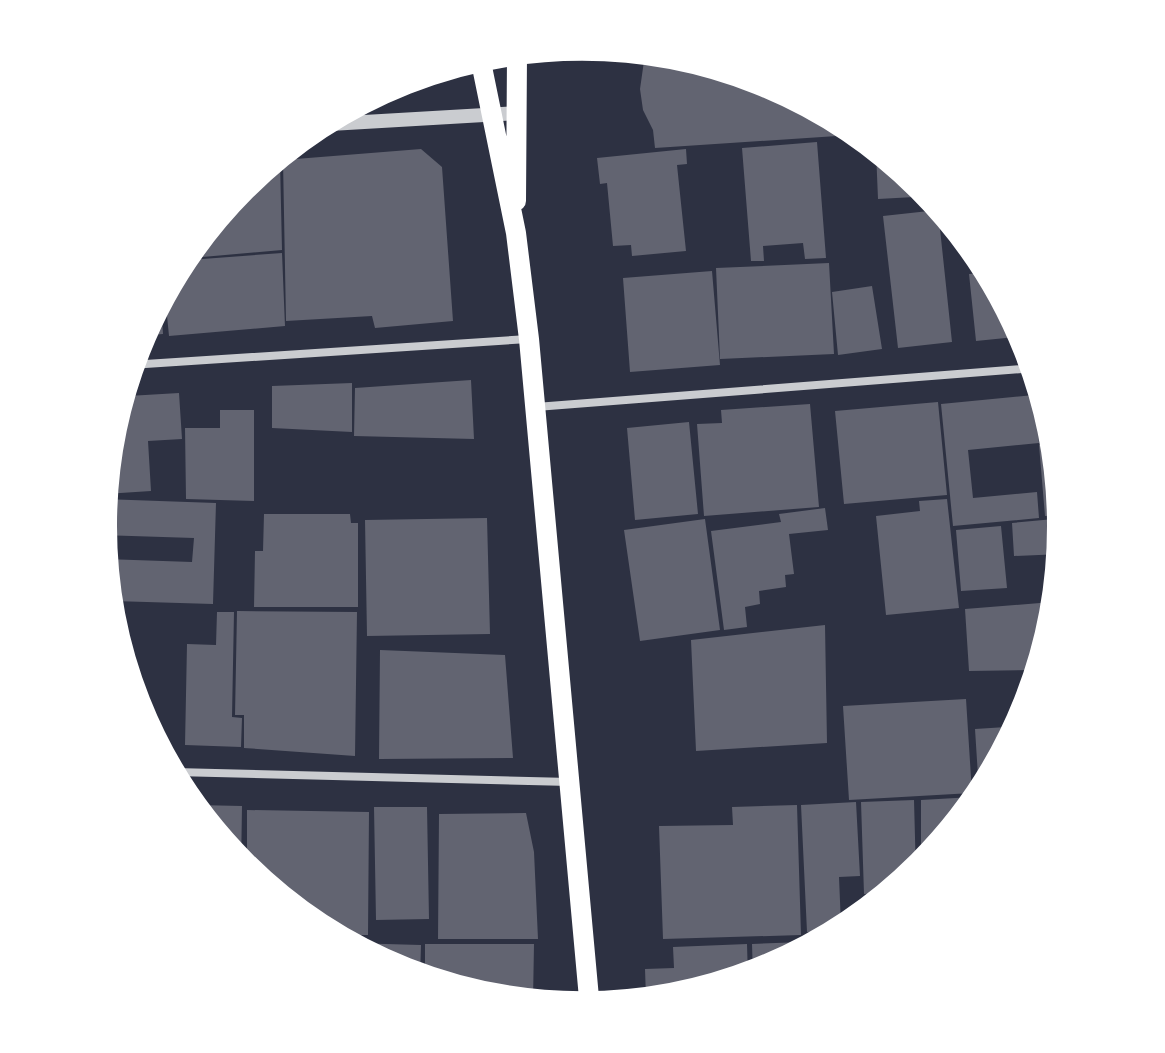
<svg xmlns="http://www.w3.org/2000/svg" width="1165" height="1053" font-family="Quicksand,sans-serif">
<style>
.building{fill:#626471}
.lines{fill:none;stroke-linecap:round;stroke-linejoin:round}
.minor{stroke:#caccd0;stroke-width:8}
.tertiary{stroke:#caccd0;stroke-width:14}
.primary{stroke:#fff;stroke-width:20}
.rim{fill:none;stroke:#fff;stroke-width:10}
</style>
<rect width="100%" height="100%" fill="#2d3142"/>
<!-- building -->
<path class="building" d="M645 54 768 79 852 135 655 148 653 130 643 110 640 89Z
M817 142 826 258 805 259 803 243 763 246 764 261H751L742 148Z
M421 149 442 167 453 321 375 328 372 316 286 321 283 160Z
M686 149 687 164 677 165 686 251 632 256 631 245 613 246 607 183 600 184 597 158Z
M876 151 925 184 933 196 878 199Z
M275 160H280L282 250 191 258 240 184Z
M938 210 952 342 898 348 883 216Z
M282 253 285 326 169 336 165 295 189 260Z
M829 263 834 354 720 359 716 268Z
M712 271 720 365 630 372 623 278Z
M985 273 998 293 1026 336 976 341 969 274Z
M872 286 882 349 838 355 832 292Z
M161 302 163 334 138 336 147 323Z
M471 380 474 439 354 436 355 388Z
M352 383V432L272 428V386Z
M179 393 182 439 148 441 151 491 105 494 121 409H128V396Z
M1034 395 1039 443 968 450 973 498 1037 492 1039 518 953 526 941 404Z
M938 402 947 495 844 504 835 411Z
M810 404 819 507 704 516 697 424 722 423 721 410Z
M1043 404 1065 515 1045 516 1039 445 1044 444Z
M220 410H254V501L186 499 185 428H220Z
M689 422 698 514 635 520 627 428Z
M103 499 216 503 213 604 113 601 105 559 192 562 194 538 100 535Z
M947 499 959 608 886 615 876 516 920 511 919 501Z
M825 508 828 530 789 534 794 574 785 575 786 587 759 591 760 604 745 607 747 627 724 630 711 531 781 522 779 514Z
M264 514H350L351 523H358V607H254L255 551H263Z
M487 518 490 634 367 636 365 520Z
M1065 518 1062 554 1014 556 1012 523Z
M705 519 720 630 640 641 624 530Z
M1001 526 1007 588 961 591 956 530Z
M1052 602 1038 670 969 671 965 609Z
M237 611 357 612 355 756 244 748V715H235Z
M217 612H234L232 717 242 718 241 747 185 745 187 644 216 645Z
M825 625 827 743 696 751 691 640Z
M380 650 505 655 513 758 379 759Z
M966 699 972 793 849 800 843 706Z
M1021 726 988 775 978 776 975 729Z
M973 797 933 858H921V800Z
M914 800 916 875 891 892 864 894 861 802Z
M856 802 860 876 839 877 841 925 833 931 807 932 801 805Z
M197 805 242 806 241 870 240 869Z
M797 805 801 935 663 939 659 826 733 825 732 807Z
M374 807H427L429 919 376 920Z
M247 810 369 812 368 935H338L247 874Z
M526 813 534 852 538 939H438L439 814Z
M803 942V951L767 974 753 977 752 944Z
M350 943 421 945 420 979 397 974Z
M425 944H534L533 1001 425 980Z
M747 944 748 978 646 998 645 969 674 968 673 947Z"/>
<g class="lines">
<!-- minor -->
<path class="minor" d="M130 365 528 339
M536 407 1035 368
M175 772 570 782"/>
<!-- tertiary -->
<path class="tertiary" d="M330 124 517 113"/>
<!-- primary -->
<path class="primary" d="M481 62 516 233 529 339 590 1009
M516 201 517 55"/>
</g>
<!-- crop -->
<path d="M0 0H1165V1053H0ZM112 526a470 470 0 1 1 940 0a470 470 0 1 1-940 0Z" fill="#fff" fill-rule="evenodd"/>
<path class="rim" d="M112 526a470 470 0 1 1 940 0a470 470 0 1 1-940 0Z"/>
</svg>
